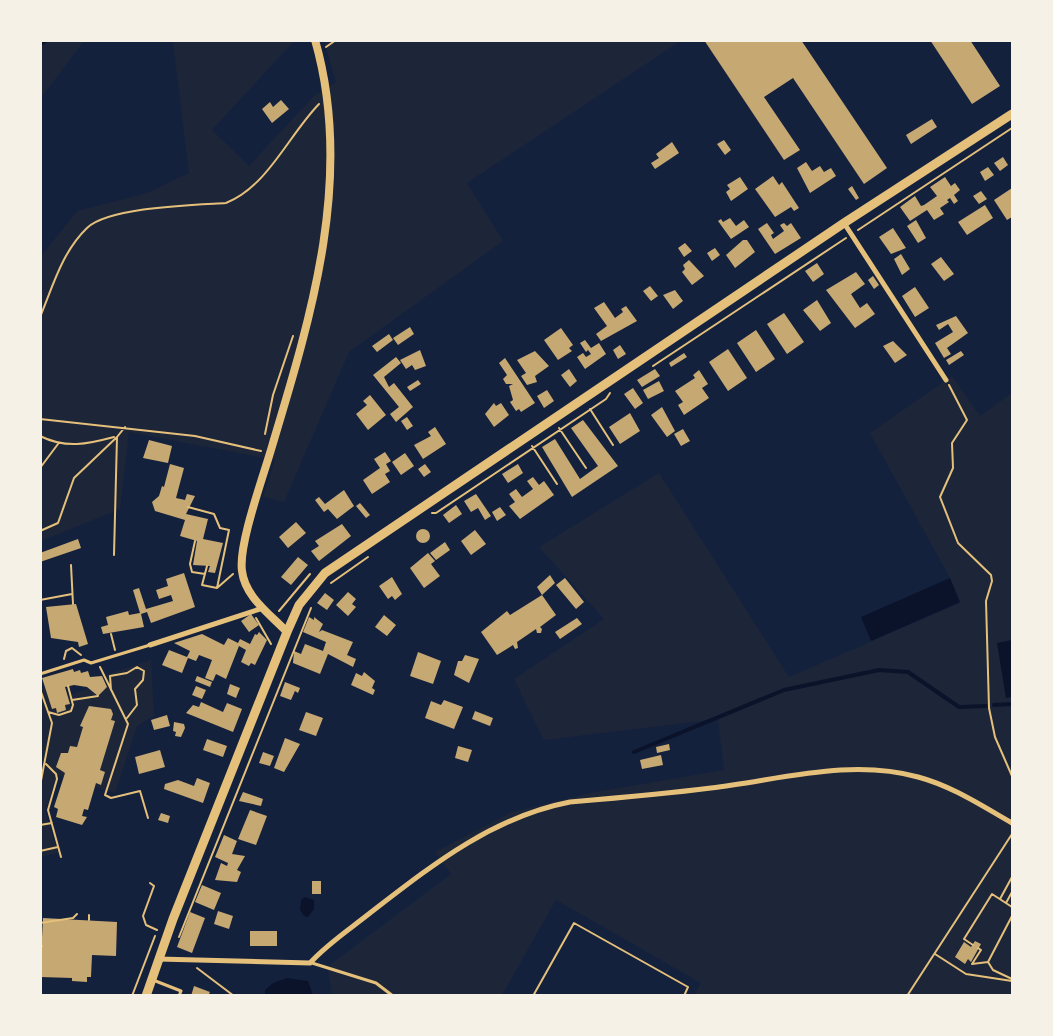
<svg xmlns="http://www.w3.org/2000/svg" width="1053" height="1036" font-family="Jost,sans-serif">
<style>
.green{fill:#1d2539}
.water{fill:#0b132b}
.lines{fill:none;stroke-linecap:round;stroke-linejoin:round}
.stream{stroke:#0b132b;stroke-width:4}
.building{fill:#c6a872}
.path{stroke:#e5c07b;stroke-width:2}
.service{stroke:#e5c07b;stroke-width:3}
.minor{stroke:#e5c07b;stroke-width:5}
.secondary{stroke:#e5c07b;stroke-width:8}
.primary{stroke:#e5c07b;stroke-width:9}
</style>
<rect width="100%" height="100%" fill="#14213d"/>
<!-- green -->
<path class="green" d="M41 40 84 41 41 98 40 41Z
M173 41H294L212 130 249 166 314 96 336 82 324 41H680L467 183 503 241 349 352 284 502 263 497 275 460 129 432 120 509 41 541V256L77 211 147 193 189 173Z
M952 376 980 416 1012 393V640L997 643 1007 698 1012 697V995H694L701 983 556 900 502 995H332L328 970 331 964 451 874 435 852 512 812 590 793 724 770 718 719 544 740 514 679 604 619 539 547 659 473 789 677 960 603 950 578 870 433Z
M151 660 154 716 137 726 115 793 57 775 45 811 58 853 41 857 40 688H45L52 709 56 708 57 713 66 710 65 705 70 704 68 696 87 689 98 695 107 687 106 675Z"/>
<!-- water -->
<path class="water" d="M950 578 960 602 871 641 861 617Z
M1012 640V697L1006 698 997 643Z
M305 897 314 900V909L308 917 304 916 300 910 301 900Z
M287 978 308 981 313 995H265V990L273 983Z"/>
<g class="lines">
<!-- stream -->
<path class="stream" d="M40 44 47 40
M994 705 1012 704
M634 752 784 690 879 670 908 672 959 707 986 706
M1011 996 1012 995"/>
</g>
<!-- building -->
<path class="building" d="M704 40H801L887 168 864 184 793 78 764 97 800 150 784 160Z
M930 40H970L1000 86 972 104Z
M281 100 289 109 272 123 262 109 270 102 273 107Z
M932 119 937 127 911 144 906 135Z
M724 140 731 150 725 155 717 144Z
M672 142 679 153 655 169 651 163 659 158 656 154Z
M1003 157 1008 165 1000 171 994 163Z
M806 162 812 171 820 166 824 172 831 168 836 176 810 193 797 168Z
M988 167 994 175 985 181 980 172Z
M773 176 779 185 782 182 799 208 794 211 791 207 775 217 755 189Z
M740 177 748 189 731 201 726 192 730 189 727 185Z
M945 177 951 186 955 183 960 190 954 195 958 201 954 204 950 198 947 200 949 202 940 208 944 214 934 220 927 210 910 221 900 207 915 196 921 206 924 205 937 196 930 187Z
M852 186 859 198 856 200 848 189Z
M1012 188V217L1007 220 994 200Z
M981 191 987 199 979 204 973 196Z
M985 205 993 218 967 235 958 222Z
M730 218 736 226 744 220 749 227 731 239 718 221 721 219 723 222Z
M916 220 926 238 918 243 907 226Z
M767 223 774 233 771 235 773 239 784 231 780 225 784 223 787 226 791 223 801 238 775 254 758 229Z
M893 228 906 248 891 254 879 237Z
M743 240H747L755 252 735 268 726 255Z
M685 243 692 251 684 257 678 248Z
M715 248 720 255 712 261 707 253Z
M901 254 910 269 902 275 894 259Z
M941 257 954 274 944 281 931 264Z
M689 260 704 276 692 285 682 272 685 269 683 265Z
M817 263 824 274 813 282 805 271Z
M856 272 865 284 851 294 860 308 867 303 875 314 855 328 826 290Z
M873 276 879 285 874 289 868 280Z
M650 286 658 296 651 301 643 291Z
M915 287 929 308 915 317 902 296Z
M675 290 683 301 673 309 663 295Z
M817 300 831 323 820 331 803 310Z
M604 302 615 318 623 312 621 309 626 306 637 321 601 341 596 334 607 326 594 308Z
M784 313 804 342 787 354 767 324Z
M956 316 968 333 947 348 951 354 944 358 935 343 953 332 948 324 939 330 936 325Z
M410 327 414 334 398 345 393 338Z
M561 328 573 345 569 348 572 351 558 360 544 340Z
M756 330 775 359 756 372 737 343Z
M389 334 393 340 377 352 372 346Z
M585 340 591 348 599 343 606 354 585 369 577 357 583 353 586 357 591 354 588 350 586 352 580 343Z
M893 341 907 355 895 363 883 346Z
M620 345 626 354 618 359 613 350Z
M728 349 747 378 728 391 709 362Z
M420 350 426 366 415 370 412 365 406 369 400 360Z
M535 351 549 366 535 376 537 382 527 385 521 376 526 373 517 360Z
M961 351 964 355 949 365 946 360Z
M684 353 687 357 671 367 669 363Z
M396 357 401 363 384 377 389 387 394 383 413 407 396 422 390 414 399 407 373 375Z
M505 358 535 403 521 412 519 409 516 411 510 402 513 400 509 386 513 384H506L503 379 507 375 499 363Z
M569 369 577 381 570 387 561 375Z
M655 369 660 376 642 387 637 380Z
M699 370 708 384 702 388 709 398 684 415 678 405 683 402 675 391 695 378 693 375Z
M418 380 421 384 410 391 407 387Z
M659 381 664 391 648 399 643 390Z
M633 388 643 403 635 409 624 394Z
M547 390 554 401 544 408 537 396Z
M370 395 386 415 368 430 356 414 367 405 363 401Z
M494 403 496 406 501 403 509 415 494 427 485 414Z
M662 407 675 431 667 437 651 415Z
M630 413 640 431 620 444 609 427Z
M407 417 413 426 407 430 401 421Z
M583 420 618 466 572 497 542 447 555 439 580 479 598 466 571 428Z
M435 427 446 444 423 459 414 445 431 436 428 432Z
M683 429 690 441 681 446 674 434Z
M149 440 172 446 168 463 143 458Z
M385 452 391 461 386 464 390 471 385 474 390 482 372 494 363 480 380 468 374 459Z
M405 453 414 466 401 475 392 462Z
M170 464 184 468 176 498 185 500 187 494 195 496 186 514 208 519 203 539 223 543 215 573 208 572 210 566 193 565 197 541 180 536 185 520 155 511 152 502 159 496 162 486 164 487Z
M425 464 431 472 424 477 418 469Z
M518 464 523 473 508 483 502 474Z
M533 477 539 485 544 481 554 495 520 519 509 506 515 502 509 494 516 489 522 497 533 489 527 481Z
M344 490 354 506 337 519 328 509 324 512 315 500 319 497 325 504Z
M476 494 491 516 485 520 478 508 471 512 464 501Z
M360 503 370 515 366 518 356 506Z
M456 505 462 514 449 523 443 515Z
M500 507 506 515 497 521 492 512Z
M296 522 306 533 288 548 279 537Z
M342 524 351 536 319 561 311 551 319 546 315 541Z
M416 536a7 7 0 1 1 14 0a7 7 0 1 1-14 0Z
M475 530 486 544 471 555 461 541Z
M78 539 81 548 40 562V553Z
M445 542 450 550 436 560 430 553Z
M428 553 435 561 431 564 440 576 424 588 410 568Z
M298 557 308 565 291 585 281 577Z
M184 573 195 607 151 623 147 612 141 614 144 627 103 634 101 627 108 625 106 617 128 611 129 615 140 613 133 590 139 588 146 609 173 601 171 595 159 599 156 590 168 586 166 579Z
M550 575 555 583 542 595 537 587Z
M392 577 402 594 395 600 392 596 388 599 379 586Z
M565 578 584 602 576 609 556 585Z
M348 592 356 599 352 604 356 607 348 616 336 605Z
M325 593 334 600 327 610 317 603Z
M542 595 556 615 540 627 542 629 541 633H537L536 629 517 642 518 648 515 649 513 645 497 655 481 632 507 611 510 615Z
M76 604 88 644 79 647 78 642 51 638 46 607Z
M251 614 259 625 249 632 241 621Z
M384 615 396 625 387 636 375 627Z
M309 617 314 620V617L323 624 319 632 322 630 353 642 347 655 356 659 353 667 328 654 320 674 293 663 294 651 301 654 305 644 323 651 326 642 303 632Z
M577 618 582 624 560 639 555 632Z
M259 632 267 640 255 665 251 663 249 666 241 662 246 650 239 646 226 679 216 674 213 681 205 678 212 660 199 655 196 661 188 658 182 673 162 665 169 650 187 657 190 651 174 643 202 634 224 645 228 638 238 643 240 639 250 644 255 634 257 635Z
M418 652 441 661 433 684 410 676Z
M465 655 479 659 469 683 454 675 458 661H462Z
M73 669 74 672 80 670 81 673 88 671 90 677 102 676 107 687 98 696 87 687 74 685 65 687 70 704 65 705 66 710 57 713 56 708 52 709 42 678Z
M364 672 375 681 372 688 375 690 373 695 351 685 356 673 362 676Z
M197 676 212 682 210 687 195 681Z
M285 682 300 688 298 693 295 691 291 700 280 696Z
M230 684 240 688 236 698 227 694Z
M196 686 206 690 202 699 192 695Z
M444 700 463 707 454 729 425 718 431 701 441 705Z
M201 702 223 712 227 703 242 709 233 732 186 713 193 705 199 707Z
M89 706 111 709 113 714 111 720 115 721 100 770 105 772 101 785 96 783 88 810 84 809 82 816 87 817 82 825 56 817 58 809 54 807 65 773 56 767 61 753H68L70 746 77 747 83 727 80 726Z
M475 711 493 718 490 726 472 719Z
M306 712 323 718 316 736 299 730Z
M167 715 170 726 154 730 151 720Z
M174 722 184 724 185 728 181 737 175 736 176 732 173 731Z
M285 738 300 744 284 772 274 768Z
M207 739 227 746 223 757 203 750Z
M669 744 670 750 657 753 656 747Z
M458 746 472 750 468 762 455 758Z
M160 750 165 767 139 774 135 757Z
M263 752 274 756 270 766 259 763Z
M661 755 663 765 642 769 640 760Z
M197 778 210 783 203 803 164 789 165 784 178 780 194 786Z
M243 792 263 799 261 806 239 801Z
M250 810 267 816 256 845 238 839Z
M161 813 170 816 168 823 158 820Z
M224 835 237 841 232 854 245 856 237 870 241 872 237 882 215 880 221 863 227 866 228 863 215 857Z
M312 881H321V894H312Z
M202 885 221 893 214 910 195 902Z
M218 911 233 916 229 929 214 924Z
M190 912 205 918 192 953 177 947Z
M43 918 117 922 116 956 92 955 91 977H87V982L72 981V978L40 977Z
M250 931H277V946H250Z
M975 941 981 944 971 962 968 959 965 964 955 957 964 942 971 947Z
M194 986 210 992 208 996H191Z"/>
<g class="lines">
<!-- path -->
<path class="path" d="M326 47 336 40
M858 230 1012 128
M40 317C53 286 62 252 87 228 109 207 194 205 226 203 268 186 288 136 319 104
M653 366 846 238
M949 385 967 420 952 443 953 468 940 497 958 543 991 575 992 581 986 601 989 708 995 737 1012 776
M590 409 613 445
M40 419 195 436 261 451
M559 428 586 468
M265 434 273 395 293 336
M40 436C66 449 88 444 114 437
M532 446 557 484
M40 468 58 444
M188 507 214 514 220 528 229 530 217 588 233 574
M432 513H436L606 399 610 393
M40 531 58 523 74 478 117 437
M195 541 190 564 192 572 205 574
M114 555 117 437 125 427
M71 565 73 604
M207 566 202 585 217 588
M331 583 368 557
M40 600 72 594
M279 611 310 574
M256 618 271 644
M111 634 115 650
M64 659 66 651 72 648 81 655
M100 667 128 724 105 795 111 798 140 791 148 818
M40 689 52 723 40 786
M111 690 110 676 127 673 137 667 144 671 143 680 135 689 137 705 127 718
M72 700 98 696
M48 712 59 715 71 711 73 705 68 686
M46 764 56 774 57 779 48 810 61 857
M40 825 52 823
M40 851 58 847
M150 883 154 886 143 916 146 925 157 930
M1000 899 1012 877
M1006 903 1012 892
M1012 916 988 962 993 970 1012 979
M89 920V915
M40 923 73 918 77 914
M179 937 311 608
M973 945 964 939 992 894 1012 907
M40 946H42
M935 954 966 974 1012 981
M972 964 981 950 978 948
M972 964 988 962
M197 968 234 996
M132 996 155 936
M533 996 574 923 688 987 684 996
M907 996 1012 834"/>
<!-- service -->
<path class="service" d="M40 674 84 660 91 663 150 645
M312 963 376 983 393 996
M153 980 181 991 179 996"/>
<!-- minor -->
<path class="minor" d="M844 223 946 380
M150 645 263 608
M158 959 310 963C327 944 350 929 370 913 431 866 492 817 570 802 617 798 664 794 711 788 779 780 850 758 918 777 952 786 982 806 1012 823"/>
<!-- secondary -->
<path class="secondary" d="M287 632C270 614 245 597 242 571 238 544 265 472 273 443 312 314 354 175 315 40"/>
<!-- primary -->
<path class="primary" d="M146 996 173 919 287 632 299 605 325 573 844 223 1012 114"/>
</g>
<!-- border -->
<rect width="1053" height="1036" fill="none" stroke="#f6f1e7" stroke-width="84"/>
</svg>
